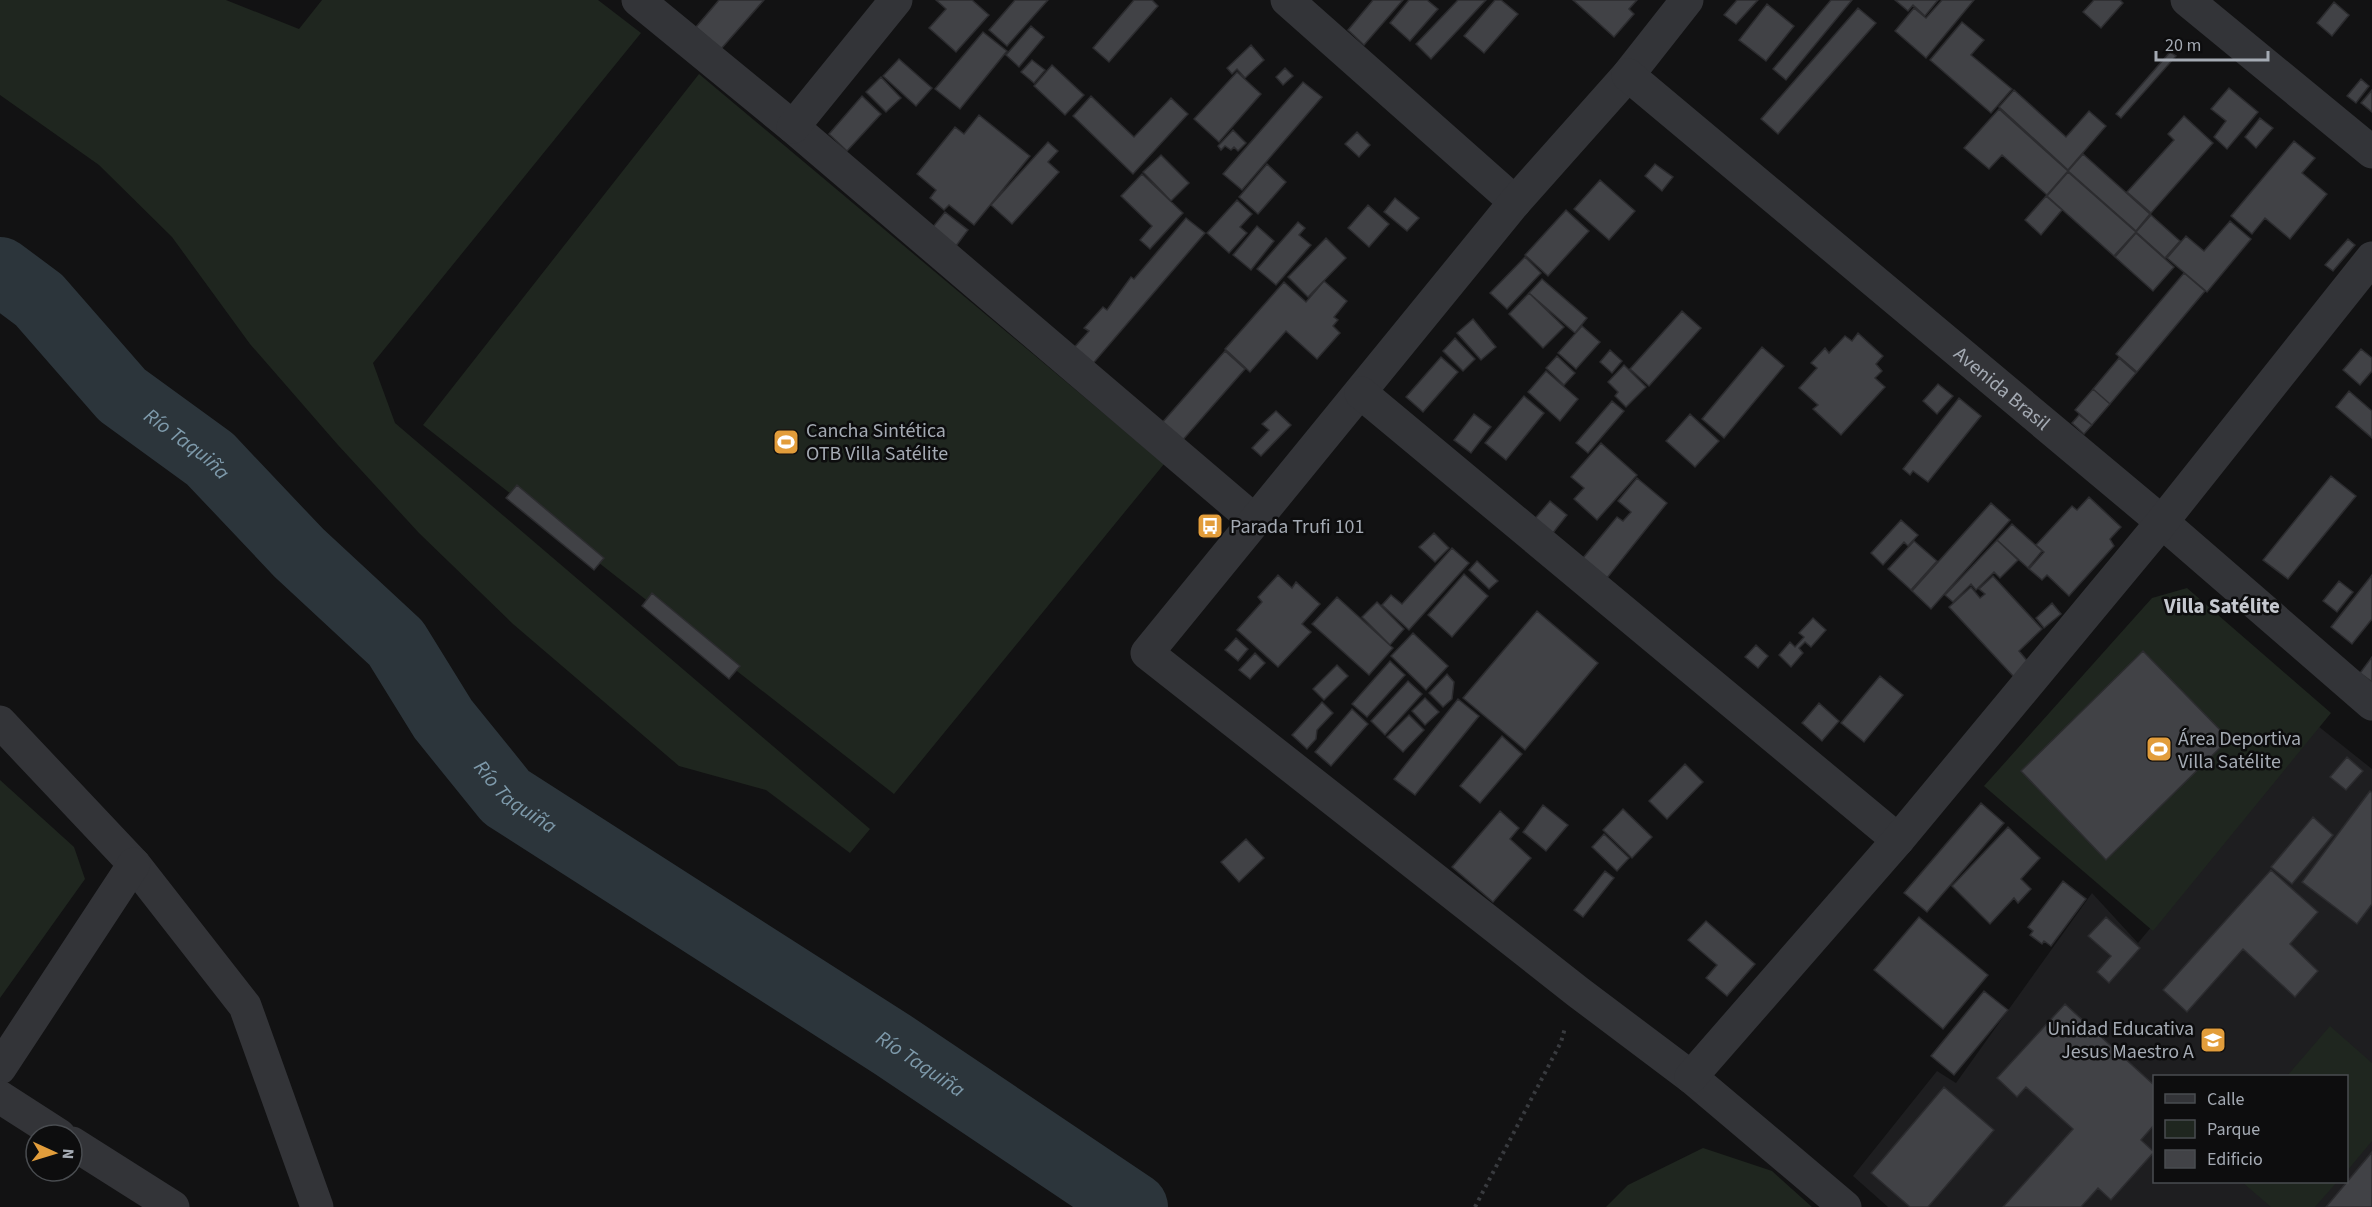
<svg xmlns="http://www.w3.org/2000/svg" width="2372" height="1207" font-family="'Source Sans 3',sans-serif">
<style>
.built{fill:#1e1e20;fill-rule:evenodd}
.green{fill:#1f261f}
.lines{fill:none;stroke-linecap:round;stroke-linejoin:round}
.river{stroke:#2c353b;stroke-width:68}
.building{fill:#414246;stroke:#2c2c2f;stroke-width:1.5}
.path{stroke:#393b3f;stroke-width:4;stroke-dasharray:3 4.5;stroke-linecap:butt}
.minor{stroke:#333438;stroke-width:33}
.labels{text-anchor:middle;stroke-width:5;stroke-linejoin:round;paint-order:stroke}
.street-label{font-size:20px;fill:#a4aab3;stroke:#0d0d0e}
.poi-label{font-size:20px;fill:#a4aab3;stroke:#0d0d0e;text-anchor:start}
.water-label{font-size:21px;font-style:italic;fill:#7e9aab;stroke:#0d0d0e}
.neighbourhood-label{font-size:21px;font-weight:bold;fill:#c5c8cf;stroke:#0d0d0e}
</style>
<rect width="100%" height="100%" fill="#121213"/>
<!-- built -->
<path class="built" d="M2318 726 2372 769V1207H1888L1853 1176 1937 1071 1956 1083 2092 893 2138 943ZM2154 1076H2346V1182H2154Z"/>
<!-- green -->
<path class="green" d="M0 0H226L299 29 322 0H598L641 33 373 363 395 423 870 829 850 853 766 790 679 766 513 624 419 533 338 445 250 344 172 237 99 165 0 95Z
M699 74 1164 464 894 794 423 425Z
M2187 588 2331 713 2153 931 1984 786 2152 598Z
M0 780 74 847 85 879 0 998Z
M2330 1026 2372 1063V1141L2347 1171 2346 1076H2287Z
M1703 1148 1772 1171 1812 1207H1606L1628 1185Z
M2242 1182H2337L2315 1207H2271Z"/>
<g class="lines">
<!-- river -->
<path class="river" id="s1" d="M0 271 39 300 122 395 210 459 299 553 396 643 443 719 506 797 893 1045 1134 1207"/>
</g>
<!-- building -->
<path class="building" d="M719 0H764L721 49 696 27Z
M936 0H972L989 15 956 52 929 28 946 9Z
M1015 0H1048L1007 46 989 30Z
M1134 0H1152L1158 6 1109 62 1093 48Z
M1373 0H1403L1364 45 1348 30Z
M1409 0H1427L1438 9 1410 41 1390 23Z
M1458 0H1486L1431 59 1416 44Z
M1495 0H1501L1518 14 1484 53 1464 36Z
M1573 0H1637L1629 9 1634 14 1614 37Z
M1737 0H1758L1736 24 1724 15Z
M1831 0H1852L1786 80 1773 69Z
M1895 0H1938L1925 16 1913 5 1908 11Z
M1942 0H1974L1926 58 1895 31 1914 8 1926 18Z
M2094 0H2120L2123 3 2101 28 2083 12Z
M2334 2 2349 15 2332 36 2317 23Z
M1767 4 1794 26 1766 61 1739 40Z
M1858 8 1876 23 1778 134 1761 119Z
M1962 22 1984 40 1971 55 2012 89 1991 113 1930 60Z
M1031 26 1044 37 1019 67 1006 55Z
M983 32 1007 51 960 109 935 89Z
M1251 45 1264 60 1245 78 1237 69 1232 74 1227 68Z
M2170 52 2176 56 2121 118 2116 114Z
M899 59 932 88 916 106 883 76Z
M1032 60 1045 70 1034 83 1021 72Z
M1052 65 1084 95 1065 115 1034 86Z
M1285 68 1293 76 1283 85 1276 77Z
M1237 72 1261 94 1219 142 1194 119Z
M881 77 901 98 886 112 866 92Z
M2361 79 2369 86 2356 103 2347 96Z
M1303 82 1322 97 1242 190 1223 174Z
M2229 88 2258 112 2227 149 2214 137 2226 121 2211 109Z
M2014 90 2066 137 2089 111 2106 126 2068 170 1999 107Z
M2372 90V112L2361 103Z
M862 96 881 114 847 151 829 134Z
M1091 96 1134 137 1171 98 1188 114 1133 174 1073 116Z
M1999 109 2068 171 2047 195 2002 155 1989 169 1964 148Z
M979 115 1030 156 974 225 949 205 944 210 930 198 936 190 917 174 955 127 964 134Z
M2184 116 2213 143 2151 213 2127 192 2174 140 2168 134Z
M2260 118 2273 128 2256 148 2245 137Z
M1233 130 1246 143 1238 151 1234 147 1231 150 1225 146 1221 150 1218 146Z
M1357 132 1370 145 1359 157 1345 144Z
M2294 141 2315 158 2302 173 2327 194 2290 239 2265 218 2252 234 2231 216Z
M1048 142 1058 151 1048 162 1059 172 1012 224 991 205Z
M2083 154 2150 214 2136 231 2068 171Z
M1161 155 1189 183 1171 201 1143 172Z
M1267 164 1286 182 1258 214 1239 197Z
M1655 164 1673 177 1662 191 1645 176Z
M2068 172 2136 232 2114 256 2047 196Z
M1142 174 1183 213 1150 249 1140 240 1152 226 1121 196Z
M1600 180 1635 211 1609 240 1574 209Z
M2046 196 2062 210 2041 235 2025 220Z
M1395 198 1419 218 1407 231 1384 212Z
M1237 200 1252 214 1240 227 1247 233 1229 253 1207 233Z
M1368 205 1389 224 1369 247 1348 228Z
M1566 210 1589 231 1548 276 1525 255Z
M945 212 968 230 956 246 932 228Z
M2151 215 2180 241 2165 258 2136 232Z
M1186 218 1205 233 1090 367 1071 351 1089 331 1084 328 1103 307 1107 310 1131 277 1134 279Z
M2230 221 2251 239 2207 292 2167 258 2186 236 2204 251Z
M1298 222 1305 228 1299 235 1311 245 1276 285 1257 269Z
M1257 226 1274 241 1251 270 1233 255Z
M2136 233 2174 267 2153 291 2115 257Z
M1326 238 1346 258 1308 297 1288 277Z
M2348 239 2355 245 2333 271 2325 265Z
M1525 257 1541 273 1507 309 1490 293Z
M2184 273 2205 291 2137 372 2116 354Z
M1542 279 1587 318 1575 333 1529 293Z
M1324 281 1347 301 1334 317 1338 320 1333 326 1340 333 1317 359 1286 331 1250 372 1225 349 1284 282 1306 302Z
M1529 293 1564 327 1543 348 1509 314Z
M1682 311 1701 328 1649 386 1630 369Z
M1473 319 1496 347 1481 360 1457 333Z
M1582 326 1600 342 1576 369 1558 353Z
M1858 333 1883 356 1876 364 1882 371 1875 378 1885 387 1841 435 1813 409 1818 405 1799 388 1817 368 1811 363 1825 348 1829 353 1845 336 1852 341Z
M1455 338 1475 359 1463 371 1443 351Z
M1762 347 1784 366 1724 438 1702 419Z
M2361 349 2372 358V371L2360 385 2343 370Z
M1610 350 1622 361 1612 373 1600 362Z
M1225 351 1245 369 1181 442 1161 424Z
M1557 356 1575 373 1564 385 1546 368Z
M1441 357 1458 372 1423 412 1406 397Z
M2119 358 2136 373 2110 404 2093 389Z
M1624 365 1646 387 1626 407 1615 396 1618 392 1608 382Z
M1546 371 1578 399 1560 421 1528 392Z
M1938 384 1953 396 1937 414 1923 401Z
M2093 389 2110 404 2092 425 2075 410Z
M2349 391 2372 411V438L2336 407Z
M1524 396 1544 413 1506 460 1485 443Z
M1959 398 1981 416 1928 482 1913 471 1910 475 1903 469Z
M1612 401 1624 411 1588 453 1576 443Z
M1276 411 1291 425 1261 456 1252 448 1269 430 1262 424Z
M1474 414 1491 427 1471 453 1454 440Z
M1690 414 1719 441 1695 467 1666 441Z
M2079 415 2092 425 2084 434 2072 423Z
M1601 443 1637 475 1597 520 1574 499 1584 488 1571 477Z
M2331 476 2356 496 2288 579 2263 560Z
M1637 478 1667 503 1607 578 1583 558 1617 517 1623 521 1631 512 1618 501Z
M517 485 604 558 594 570 506 498Z
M2089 497 2121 527 2110 539 2114 546 2069 596 2047 575 2042 580 2029 569 2044 552 2036 545 2072 506 2077 510Z
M1550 501 1567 515 1549 538 1532 522Z
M1991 503 2010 520 1931 609 1912 591Z
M1901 520 1918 535 1908 546 1904 542 1883 565 1871 553Z
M2012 524 2042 551 2028 568 1997 540Z
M1434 533 1449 548 1435 562 1419 547Z
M1997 540 2018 560 2000 578 1994 572 1976 590 1971 584 1953 602 1945 595Z
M1914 541 1937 561 1911 590 1888 569Z
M1452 548 1469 563 1409 630 1382 605 1391 595 1402 604Z
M1477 561 1498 581 1489 589 1469 570Z
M1464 574 1488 596 1452 637 1428 615Z
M1278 575 1292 588 1296 582 1320 604 1302 624 1311 632 1278 667 1237 630 1262 602 1258 597Z
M2372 575V619L2352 644 2331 627Z
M1993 576 2042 629 2019 651 2029 663 2014 677 1949 607 1971 587 1980 598 1985 594 1979 589Z
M2339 581 2353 592 2337 612 2323 601Z
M652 593 740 666 729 679 642 606Z
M1337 597 1393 648 1369 675 1312 624Z
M1377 602 1404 629 1390 645 1362 617Z
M2052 603 2061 614 2044 628 2036 618Z
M1537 611 1598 663 1525 750 1463 698Z
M1813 618 1826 630 1811 647 1805 642 1799 648 1803 653 1791 667 1779 655 1790 642 1795 647 1804 637 1799 633Z
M1413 633 1448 666 1426 690 1391 656Z
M1236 638 1248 649 1238 661 1225 650Z
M1756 645 1768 656 1758 668 1745 657Z
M2143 651 2229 739 2106 860 2021 771Z
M1255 653 1265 663 1250 679 1239 670Z
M2372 657V682L2360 673Z
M1390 661 1405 675 1367 717 1352 704Z
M1337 665 1348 676 1324 700 1313 689Z
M1447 674 1454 682 1452 699 1443 707 1429 693Z
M1880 676 1903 695 1864 742 1841 723Z
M1408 681 1422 694 1385 735 1371 721Z
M1425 698 1439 712 1425 725 1412 711Z
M1458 699 1479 716 1415 795 1394 779Z
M1322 702 1333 713 1317 730 1316 739 1307 749 1292 735Z
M1819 703 1839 721 1822 741 1802 723Z
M1352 709 1368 724 1331 766 1315 752Z
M1409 715 1424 730 1403 752 1387 737Z
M1502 736 1522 754 1480 803 1460 786Z
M2347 757 2363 771 2346 790 2330 777Z
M1685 764 1703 782 1667 819 1649 801Z
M2370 791 2372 793V904L2357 924 2302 882Z
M1981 803 2004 823 1927 912 1904 893Z
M1543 805 1568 825 1546 851 1523 832Z
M1623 809 1652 837 1632 858 1603 830Z
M1500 811 1519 828 1510 839 1531 858 1493 902 1452 867Z
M2313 817 2333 835 2292 884 2271 867Z
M2008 827 2040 858 2021 879 2031 889 2018 903 2014 898 1990 924 1952 886Z
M1604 834 1629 858 1617 871 1592 847Z
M1246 839 1264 858 1239 882 1221 862Z
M2271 870 2318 912 2290 944 2318 971 2295 997 2243 949 2187 1012 2163 990Z
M1605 871 1614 878 1583 917 1574 910Z
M2063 881 2086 899 2051 946 2044 941 2042 944 2030 935 2033 931 2028 927Z
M1919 917 1988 975 1943 1029 1874 970Z
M2106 917 2140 948 2109 983 2097 972 2111 956 2088 936Z
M1706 921 1755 964 1727 996 1706 978 1717 965 1688 940Z
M1984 991 2008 1010 1954 1075 1931 1056Z
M2065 1004 2154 1085V1125L2141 1140 2154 1152 2111 1200 2098 1188 2081 1207H2003L2073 1129 2026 1087 2017 1097 1997 1078Z
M1944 1087 1994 1130 1928 1207H1910L1871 1173Z
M2372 1152V1207H2326Z"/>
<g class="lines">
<!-- path -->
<path class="path" d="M1475 1207 1561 1042 1565 1028"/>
<!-- minor -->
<g class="minor">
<path d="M638 0 793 127 1254 520"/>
<path d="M1287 0 1515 202"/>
<path d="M1687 0 1628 75 1515 202 1147 653 1578 992 1691 1077 1845 1207"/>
<path d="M2187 0 2372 152"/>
<path id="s2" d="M1628 75 2162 522 2372 704"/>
<path d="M793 127 896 0"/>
<path d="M1361 393 1898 840"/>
<path d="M0 722 134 864 245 1006 317 1207"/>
<path d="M0 1068 134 864"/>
<path d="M1691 1077 1898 840 2162 522 2372 258"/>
<path d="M0 1097 59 1135"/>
<path d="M72 1143 173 1207"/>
</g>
</g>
<!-- icons -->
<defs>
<g id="stadium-square" transform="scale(1.35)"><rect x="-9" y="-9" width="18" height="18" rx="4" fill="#e29d3b" stroke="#0d0d0e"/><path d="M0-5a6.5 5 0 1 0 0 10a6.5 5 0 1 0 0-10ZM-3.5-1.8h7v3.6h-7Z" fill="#fff"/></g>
<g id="bus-square" transform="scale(1.35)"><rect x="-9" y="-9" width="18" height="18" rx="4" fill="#e29d3b" stroke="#0d0d0e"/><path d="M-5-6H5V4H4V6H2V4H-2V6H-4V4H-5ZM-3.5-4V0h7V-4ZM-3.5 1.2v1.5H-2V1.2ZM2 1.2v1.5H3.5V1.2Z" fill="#fff"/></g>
<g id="school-square" transform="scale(1.35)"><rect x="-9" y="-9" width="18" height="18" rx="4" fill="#e29d3b" stroke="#0d0d0e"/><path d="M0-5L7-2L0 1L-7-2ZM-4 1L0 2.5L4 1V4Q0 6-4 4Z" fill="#fff"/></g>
</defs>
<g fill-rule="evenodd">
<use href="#stadium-square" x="786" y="442"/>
<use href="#bus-square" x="1210" y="526"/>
<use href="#stadium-square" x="2159" y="749"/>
<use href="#school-square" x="2213" y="1040"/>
</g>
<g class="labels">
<!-- street labels -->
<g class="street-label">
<text dy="7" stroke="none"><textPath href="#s2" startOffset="488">Avenida Brasil</textPath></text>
</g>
<!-- poi labels -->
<g class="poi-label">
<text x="806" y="437">Cancha Sintética<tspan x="806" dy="23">OTB Villa Satélite</tspan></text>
<text x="1230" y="533">Parada Trufi 101</text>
<text x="2178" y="745">Área Deportiva<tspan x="2178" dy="23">Villa Satélite</tspan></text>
<text x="2194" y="1035" text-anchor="end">Unidad Educativa<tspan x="2194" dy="23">Jesus Maestro A</tspan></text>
</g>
<!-- water labels -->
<g class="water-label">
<text dy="7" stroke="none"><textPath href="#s1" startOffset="256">Río Taquiña</textPath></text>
<text dy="7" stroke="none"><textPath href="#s1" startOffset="742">Río Taquiña</textPath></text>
<text dy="7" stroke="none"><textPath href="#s1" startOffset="1228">Río Taquiña</textPath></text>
</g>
<!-- neighbourhood labels -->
<g class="neighbourhood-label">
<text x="2222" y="613">Villa Satélite</text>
</g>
</g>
<!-- legend -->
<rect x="2153" y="1075" width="195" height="108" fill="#0d0d0e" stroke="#494c50" stroke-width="1.5"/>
<rect x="2165" y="1094" width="30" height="9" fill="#333438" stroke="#494c50" stroke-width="1.5"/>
<text x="2207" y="1105" font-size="18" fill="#a4aab3">Calle</text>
<rect x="2165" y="1120" width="30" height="18" fill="#1f261f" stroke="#494c50" stroke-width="1.5"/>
<text x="2207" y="1135" font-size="18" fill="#a4aab3">Parque</text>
<rect x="2165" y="1150" width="30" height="18" fill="#414246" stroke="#494c50" stroke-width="1.5"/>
<text x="2207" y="1165" font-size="18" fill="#a4aab3">Edificio</text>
<!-- north arrow -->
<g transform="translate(54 1153) rotate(94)"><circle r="28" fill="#0d0d0e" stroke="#494c50" stroke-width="1.5"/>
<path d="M0-4.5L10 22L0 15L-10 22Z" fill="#e29d3b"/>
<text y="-9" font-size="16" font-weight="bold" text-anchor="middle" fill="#a4aab3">N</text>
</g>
<!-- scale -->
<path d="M2156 51v9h112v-9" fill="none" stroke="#a4aab3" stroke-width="3"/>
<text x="2165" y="51" font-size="18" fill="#a4aab3" stroke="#0d0d0e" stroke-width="4.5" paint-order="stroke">20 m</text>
</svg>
